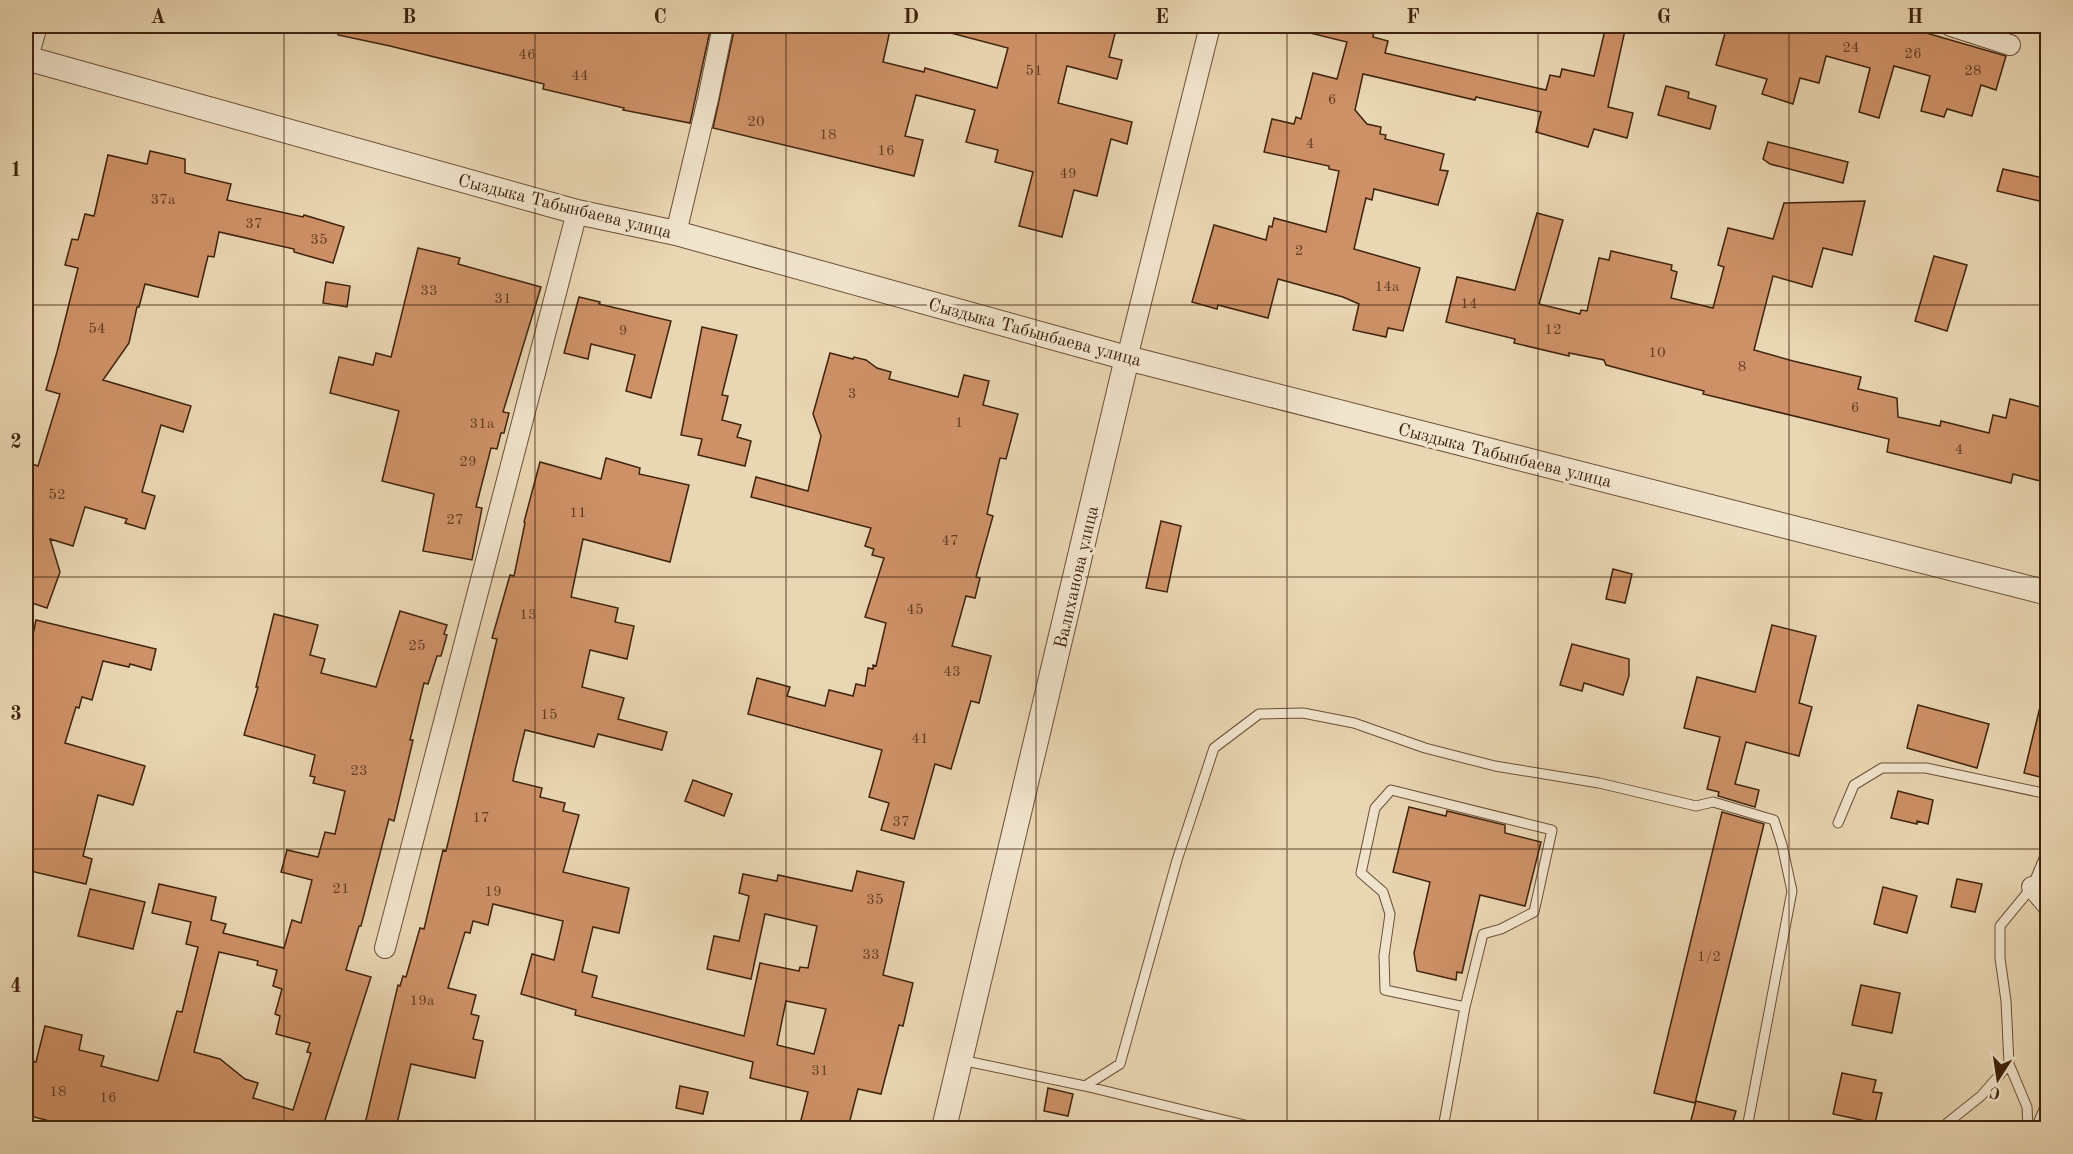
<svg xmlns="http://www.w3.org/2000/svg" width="2073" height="1154" font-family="'Old Standard TT',serif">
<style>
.building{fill:#ce9167;stroke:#3f230c;stroke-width:1.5;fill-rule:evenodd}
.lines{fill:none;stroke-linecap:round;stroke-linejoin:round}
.service-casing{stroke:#6a5036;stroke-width:11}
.minor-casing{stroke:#6a5036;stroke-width:22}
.tertiary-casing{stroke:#6a5036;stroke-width:26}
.service{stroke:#f1e4cd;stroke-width:9}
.minor{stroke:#f1e4cd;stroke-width:20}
.tertiary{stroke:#f1e4cd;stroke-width:24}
.grid{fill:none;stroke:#3f230c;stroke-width:1.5;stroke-opacity:0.55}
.labels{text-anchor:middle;stroke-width:6;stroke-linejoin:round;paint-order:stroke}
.number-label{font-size:15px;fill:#633e23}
.street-label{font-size:18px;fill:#3f230c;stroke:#f1e4cd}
.neatline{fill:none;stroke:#3f230c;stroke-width:2}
.grid-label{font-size:20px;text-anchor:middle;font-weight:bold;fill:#3f230c}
</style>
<rect width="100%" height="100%" fill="#e9d6b2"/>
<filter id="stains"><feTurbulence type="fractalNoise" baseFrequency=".00333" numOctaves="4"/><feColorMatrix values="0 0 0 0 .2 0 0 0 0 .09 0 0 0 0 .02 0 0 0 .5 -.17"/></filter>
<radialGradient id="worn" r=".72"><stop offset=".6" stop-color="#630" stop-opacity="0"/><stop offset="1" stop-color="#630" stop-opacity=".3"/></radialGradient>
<!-- building -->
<path class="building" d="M339 26H711L690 123 623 110 624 108 543 89 544 84 390 46 338 35Z
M735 26H891L883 62 924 72 925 68 997 88 1008 48 947 32 948 26H1117L1109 57 1122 60 1117 79 1067 66 1058 103 1132 122 1127 144 1111 139 1097 196 1074 190 1062 237 1019 226 1033 172 995 162 998 150 966 142 975 110 916 95 905 136 923 140 914 176 713 128Z
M1311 26H1375L1373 37 1388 41 1385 53 1546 90 1550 75 1560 77 1562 69 1594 76 1606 26H1626L1608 107 1633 113 1627 138 1594 129 1588 147 1536 132 1541 112 1476 97 1475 100 1363 74 1355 110 1367 124 1381 127 1380 134 1386 135 1385 139 1444 154 1440 170 1448 171 1438 205 1374 189 1372 200 1366 198 1354 249 1420 268 1403 331 1388 328 1386 337 1353 330 1359 304 1343 297 1278 279 1268 318 1218 305 1217 309 1192 302 1214 225 1266 240 1269 226 1272 227 1274 218 1326 232 1339 171 1329 169V166L1264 152 1272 119 1294 124 1296 117 1301 119 1313 73 1337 79 1347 42 1310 33Z
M1727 26H1902L2006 56 1996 90 1981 85 1972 116 1947 109 1944 117 1921 111 1930 76 1894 66 1879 118 1859 112 1870 68 1826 56 1819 83 1800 78 1793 104 1762 94 1767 79 1716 65Z
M1666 86 1689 92 1688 98 1716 106 1710 129 1658 115Z
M1768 142 1848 162 1843 183 1770 164 1763 159Z
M150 151 185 159V173L231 184 227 200 303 217 304 215 344 227 333 263 294 252V249L219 232 214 257 208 256 198 297 145 284 139 307H137L129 343 103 380 191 406 183 432 161 425 142 492 155 496 145 529 125 523 127 519 85 507 73 546 50 539 60 572 47 608 26 601V462L38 466 60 394 46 390 57 352 78 268 65 265 72 239 78 240 85 214 94 216 108 155 147 164Z
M2003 169 2048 179V203L1997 191Z
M1865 201 1852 255 1823 248 1812 287 1773 276 1754 350 1793 361 1861 377 1858 389 1897 398 1898 417 1940 426 1941 421 1989 433 1993 415 2006 418 2010 399 2048 409V483L2013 474 2011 483 1887 452 1889 439 1703 394 1704 391 1606 365 1604 360 1569 353V356L1514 343 1515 339 1446 322 1457 277 1515 290 1537 213 1563 220 1539 304 1580 314 1581 310 1587 311 1599 258 1609 260 1611 251 1672 265 1671 270 1677 272 1671 298 1713 308 1724 267 1718 265 1728 228 1773 239 1784 203Z
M418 248 460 258 458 264 541 287 503 412 509 413 504 433H501L497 449 491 448 476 507 482 508 472 560 423 551 434 494 382 481 399 411 330 393 339 357 373 365 376 353 391 357Z
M1934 256 1967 265 1947 331 1915 321Z
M326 282 350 286 347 307 323 303Z
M579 297 600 302 599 304 671 321 651 398 626 391 635 355 591 344 588 359 564 353Z
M702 327 737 335 722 395 728 396 722 420 741 425 737 437 751 441 745 466 698 455 702 439 681 435Z
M830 353 853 359 854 357 866 360 877 368 891 372 889 379 958 397 964 375 989 381 983 405 1018 414 1006 459 1000 458 987 514 993 516 976 577 980 578 975 598 966 596 952 646 991 656 979 703 971 701 951 769 935 764 914 839 881 830 889 803 869 797 882 750 748 714 757 678 790 687 787 696 825 706 829 690 853 696 856 684 865 686 868 668 873 669V665L876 666 886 623 865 617 884 558 872 555 874 549 865 546 871 528 751 497 756 477 808 491 821 436 813 414Z
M606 458 640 468 639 474 689 485 670 562 583 539 571 597 618 608 615 622 634 626 627 659 590 650 582 687 624 698 618 719 667 732 662 750 598 734 594 747 525 730 515 770 513 781 542 788 540 797 565 803 563 811 579 815 563 872 629 888 619 933 593 927 582 972 597 976 592 997 744 1036 760 963 799 971 800 967 808 968 817 926 765 914 751 979 707 969 714 936 739 941 749 896 739 893 743 874 777 881 778 875 852 891 857 871 904 882 883 975 913 983 903 1026 899 1025 881 1094 858 1089 848 1128H799L808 1092 750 1078 753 1062 575 1015 576 1010 521 994 532 954 554 960 563 921 493 904 488 925 473 921 470 933 465 932 448 988 476 995 471 1014 479 1016 473 1039 483 1041 475 1078 411 1064 396 1128H364L398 985 400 986 403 976 406 977 420 928 424 929 443 850 446 851 497 639 492 638 510 575 514 576 525 523 524 522 540 462 601 479ZM786 1001 826 1009 814 1054 777 1045Z
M1161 521 1181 526 1167 592 1146 588Z
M1613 569 1632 574 1625 603 1606 599Z
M400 611 447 625 444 634 447 635 441 656H437L428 684 424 683 410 740H413L394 821 389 819 361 926H359L346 970 371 977 325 1120 336 1124 335 1128H77L26 1115V1060L36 1062 45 1026 82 1035 79 1050 104 1056 101 1066 158 1081 177 1011 182 1012 198 947 186 944 191 922 152 913 159 884 216 897 211 920 226 924 223 933 284 948 292 920 301 923 312 880 281 872 287 850 318 857 325 832 335 834 345 791 313 783 315 777 310 776 315 755 244 735 258 687H256L274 614 318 625 310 655 325 659 321 673 376 687ZM219 952 258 961 257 965 277 970 273 986 282 989 275 1014 280 1016 276 1034 310 1043 307 1052 311 1053 293 1110 253 1098 258 1083 245 1079 220 1059 194 1052Z
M36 620 156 649 151 670 130 664 129 667 103 661 92 700 82 697 79 708 76 707 65 743 145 766 133 805 98 795 83 856 92 859 86 884 26 870V821L30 801 26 800V668Z
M1772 625 1816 636 1799 703 1812 707 1799 756 1746 742 1735 784 1759 790 1755 807 1718 796 1719 792 1707 789 1720 737 1684 728 1697 677 1755 692Z
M1572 644 1629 659V676L1623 695 1584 683 1582 691 1560 685Z
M1918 705 1989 724 1977 768 1907 748Z
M2040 707 2048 708V779L2024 773Z
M693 780 732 794 724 816 685 801Z
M1898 791 1933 800 1928 824 1917 821V824L1891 818Z
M1409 807 1446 816 1447 811 1505 825V833L1541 842 1525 906 1480 895 1462 973 1457 972 1456 980 1417 971 1414 953 1430 882 1393 872Z
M1722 812 1764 824 1695 1103 1654 1093Z
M1957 879 1982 884 1975 912 1951 907Z
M1883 887 1917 896 1907 933 1874 924Z
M90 889 145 902 133 949 78 936Z
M1861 985 1900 993 1892 1033 1852 1025Z
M1842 1073 1876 1080 1873 1092 1882 1093 1875 1123 1833 1114Z
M680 1086 708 1092 703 1114 676 1108Z
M1048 1088 1073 1094 1068 1116 1044 1111Z
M1696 1101 1736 1111 1731 1128H1689Z"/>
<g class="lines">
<!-- service casing -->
<g class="service-casing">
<path id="service" d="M1838 823 1854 785 1882 768H1926L2048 794
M961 1060 1085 1086 1120 1064 1177 860 1214 748 1259 714 1303 713 1354 723 1425 748 1495 766 1599 783 1696 806 1713 802 1774 820 1782 845 1792 891 1747 1128
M1085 1086 1257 1128
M1443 1128 1465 1007 1483 934 1501 929 1534 912 1552 830 1391 790 1375 808 1361 873 1383 892 1390 914 1384 956 1385 990 1465 1007
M1941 1128 1981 1096 2009 1064
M2028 1128 2027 1107 2009 1064 2006 1001 2000 958V926L2032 887 2048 849
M2036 1128 2048 1100"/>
</g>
<!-- minor casing -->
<g class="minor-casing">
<path id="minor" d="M1951 26 2010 45
M26 64 37 26
M676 233 708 99 723 26
M1127 358 1210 26
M2032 887 2048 906
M385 948 577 212"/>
</g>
<!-- tertiary casing -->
<g class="tertiary-casing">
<path id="tertiary" d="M26 58 577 212 676 233 1127 358 2048 593
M944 1128 1127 358"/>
</g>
<!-- service -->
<use href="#service" class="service"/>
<!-- minor -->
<use href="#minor" class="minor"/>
<!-- tertiary -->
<use href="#tertiary" class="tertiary"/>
</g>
<!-- grid -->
<path class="grid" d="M284 26V1128M535 26V1128M786 26V1128M1036 26V1128M1287 26V1128M1538 26V1128M1789 26V1128M26 305H2048M26 577H2048M26 849H2048"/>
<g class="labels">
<!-- number labels -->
<g class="number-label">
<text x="1851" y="52">24</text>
<text x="1913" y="58">26</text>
<text x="527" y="59">46</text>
<text x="1034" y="75">51</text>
<text x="1973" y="75">28</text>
<text x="580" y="80">44</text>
<text x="1332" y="104">6</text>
<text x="756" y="126">20</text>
<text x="828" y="139">18</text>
<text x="1310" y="148">4</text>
<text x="886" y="155">16</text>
<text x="1068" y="178">49</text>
<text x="163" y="204">37а</text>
<text x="254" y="228">37</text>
<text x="319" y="244">35</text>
<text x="1299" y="255">2</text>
<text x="1387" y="291">14а</text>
<text x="429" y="295">33</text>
<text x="503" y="303">31</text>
<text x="1469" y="308">14</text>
<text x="97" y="333">54</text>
<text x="1553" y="334">12</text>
<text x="623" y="335">9</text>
<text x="1657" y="357">10</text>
<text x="1742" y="371">8</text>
<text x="852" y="398">3</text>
<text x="1855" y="412">6</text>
<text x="959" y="427">1</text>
<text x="482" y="428">31а</text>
<text x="1959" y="454">4</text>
<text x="468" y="466">29</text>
<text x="57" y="499">52</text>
<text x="578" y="517">11</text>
<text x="455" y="524">27</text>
<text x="950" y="545">47</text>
<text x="915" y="614">45</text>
<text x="528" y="619">13</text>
<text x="417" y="650">25</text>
<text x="952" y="676">43</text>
<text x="549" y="719">15</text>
<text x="920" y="743">41</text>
<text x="359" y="775">23</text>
<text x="481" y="822">17</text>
<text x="901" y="826">37</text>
<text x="341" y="893">21</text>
<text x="493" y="896">19</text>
<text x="875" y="904">35</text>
<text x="871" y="959">33</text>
<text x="1709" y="961">1/2</text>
<text x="422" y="1005">19а</text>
<text x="820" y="1075">31</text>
<text x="58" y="1096">18</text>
<text x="108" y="1102">16</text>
</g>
<!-- street labels -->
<g class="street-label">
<text transform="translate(565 206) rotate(14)" y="6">Сыздыка Табынбаева улица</text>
<text transform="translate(1035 332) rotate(15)" y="6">Сыздыка Табынбаева улица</text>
<text transform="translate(1505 455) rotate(14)" y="6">Сыздыка Табынбаева улица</text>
<text transform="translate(1076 577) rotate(-77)" y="6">Валиханова улица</text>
</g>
</g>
<!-- margin -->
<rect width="2073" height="1154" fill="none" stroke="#e9d6b2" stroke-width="66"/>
<!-- north arrow -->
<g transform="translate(1998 1079) rotate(192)" stroke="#f1e4cd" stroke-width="4.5" paint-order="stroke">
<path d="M0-4.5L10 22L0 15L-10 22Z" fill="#3f230c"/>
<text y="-9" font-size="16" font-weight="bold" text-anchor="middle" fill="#3f230c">С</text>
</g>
<rect x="33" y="33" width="2007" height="1088" class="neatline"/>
<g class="grid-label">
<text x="158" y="23">A</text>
<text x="409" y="23">B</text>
<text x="660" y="23">C</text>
<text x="911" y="23">D</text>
<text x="1162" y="23">E</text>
<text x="1413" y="23">F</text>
<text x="1664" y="23">G</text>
<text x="1915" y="23">H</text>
<text x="16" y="176">1</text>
<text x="16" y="448">2</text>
<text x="16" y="720">3</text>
<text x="16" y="992">4</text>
</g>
<rect width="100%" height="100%" filter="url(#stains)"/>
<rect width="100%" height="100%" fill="url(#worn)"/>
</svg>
